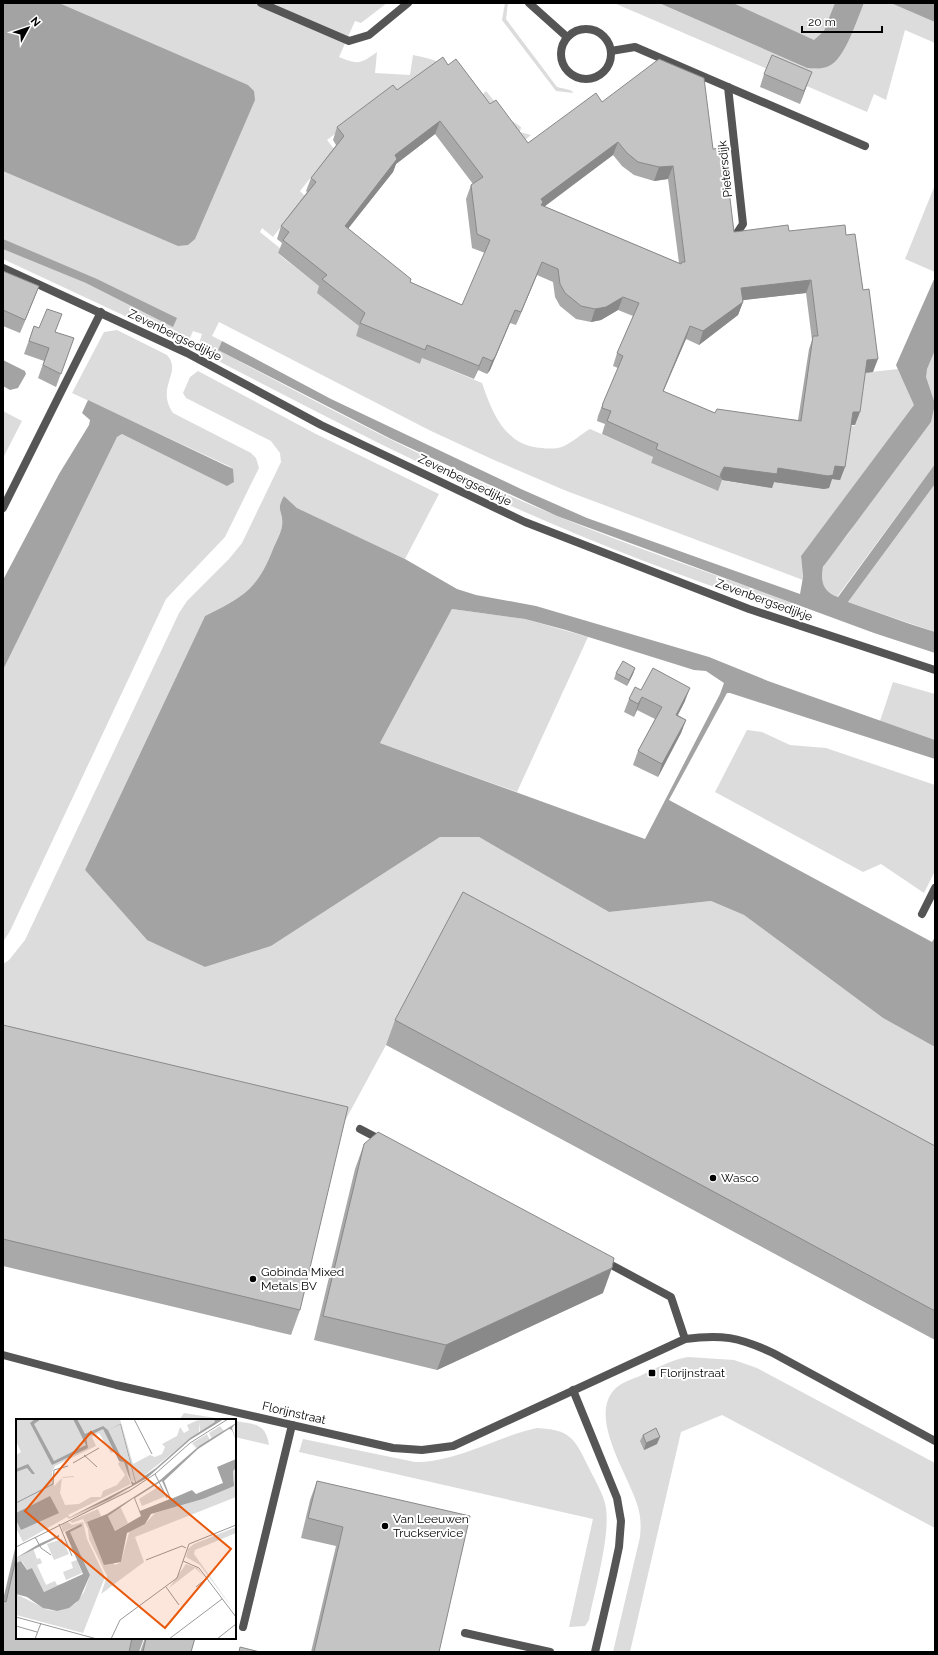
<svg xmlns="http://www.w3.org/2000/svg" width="938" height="1655" font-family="Raleway,sans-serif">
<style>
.green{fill:#dcdcdc}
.water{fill:#a3a3a3;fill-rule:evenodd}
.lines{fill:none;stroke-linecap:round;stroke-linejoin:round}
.service{stroke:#555;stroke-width:8}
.pedestrian{stroke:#555;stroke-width:8}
.minor{stroke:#555;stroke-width:8}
.wall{fill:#a9a9a9;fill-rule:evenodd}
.shaded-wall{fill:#898989}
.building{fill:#c4c4c4;stroke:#898989;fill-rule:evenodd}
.poi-dot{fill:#000;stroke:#fff;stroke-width:1.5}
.labels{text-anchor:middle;stroke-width:4;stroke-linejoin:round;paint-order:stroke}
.street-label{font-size:12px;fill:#000;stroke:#fff}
.poi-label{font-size:12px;fill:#000;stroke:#fff;text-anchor:start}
.inset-road{fill:none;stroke:#999;stroke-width:1}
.view{fill:#e8590c;fill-opacity:0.15;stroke:#e8590c;stroke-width:2}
.inset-edge{fill:none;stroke:#000;stroke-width:2}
</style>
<rect width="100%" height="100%" fill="#fff"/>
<!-- green -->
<path class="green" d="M3 3H387L361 23 355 21 339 57C359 65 360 64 377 52L375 73 410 75 413 55C435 59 456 67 474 81L471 85 483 94 486 91 509 119 521 127 520 132 531 135 519 145 393 98 389 93 327 140 334 149 300 191 305 196 273 237 262 228 260 232 281 249 278 253 282 257 322 288 360 326 356 336 420 364 422 358 482 383C492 413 506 447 542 448 549 449 558 449 564 446 573 442 581 434 590 429L653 457 651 463 715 490 719 480 772 488 773 481 823 489 848 425 855 426 862 373 898 369 901 376 935 283V464L837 597C797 580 841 548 852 528 859 514 865 481 870 465L801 556 803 580 564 490 494 460 431 431 219 322 212 336 222 341 218 350C329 409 441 468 557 516 635 548 716 575 795 603L789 613C694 581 600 546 509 505 403 457 300 403 197 350L202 334 193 331 187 345 3 259Z
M505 3H508L506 19 557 87 570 90 574 93 556 91 502 20Z
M614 3H659L807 68 818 69 679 3H935V43L905 30 886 100 874 94 867 112Z
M935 185V272L905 259Z
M117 330 167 355C183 373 155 386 173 413L251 453 256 458 259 468 225 537 166 599 10 931 3 942V670L113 443 117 437 122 434 233 468 72 393 104 332Z
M198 371 316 434 439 494 405 559 297 508 284 496C275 511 284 513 282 526 281 533 276 542 273 549 257 590 243 597 205 616L85 870 146 939 205 967 271 946 440 837H479L609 912 711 901 744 915 883 1018 935 1047V1175L386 1045 339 1132 3 1049V964L9 960 25 940 179 613 187 601 229 559 242 543 281 462 280 453 271 441 186 398 183 393 190 377Z
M3 411 22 421 3 458Z
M935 484V632L848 602Z
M452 609 525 619 588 637 517 792 380 743Z
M893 682 935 694V740L880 721Z
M747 730 762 732 790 745 826 748 935 785V871L924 893 881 864 863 872 715 792Z
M688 1357 734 1360 757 1368 935 1463V1528L722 1415 681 1432 630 1652H613L640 1537C641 1527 641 1518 638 1507 630 1477 588 1419 614 1390 620 1383 632 1379 640 1376 656 1368 671 1360 688 1357Z
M184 1413 228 1420H179Z
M235 1421C254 1424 266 1423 269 1445L235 1437Z
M537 1428C570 1430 574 1437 588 1466 594 1479 604 1494 606 1508 610 1538 595 1589 589 1620L585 1626 569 1627 593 1519 299 1452 303 1439 415 1462C457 1462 496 1437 537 1428Z"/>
<!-- water -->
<path class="water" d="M3 3H59L248 85 254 91 255 100 195 239 188 245 178 246 3 171Z
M659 3H733L814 40 824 31 835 3H864C857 19 845 59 829 66 822 69 815 69 807 68Z
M891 3H935V22Z
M3 239 97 279 177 318 173 327 86 283 3 249Z
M935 277V350L927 369 926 377 935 404 931 422 823 567C820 581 823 592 838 597L935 464V484L848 602 910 624 935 632V653L874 633 557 516 391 439 218 350 222 341 331 399 521 489 587 518 800 594 803 577 801 556 914 405 896 365Z
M3 360 25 371 26 374 18 388 10 390 3 386Z
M88 400 233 469 234 482 227 486 122 434 117 437 3 670V580L59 474 89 425 90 420 82 413Z
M284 496 297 508 405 559 457 589 476 595 536 606 709 657 768 681 935 740V759L730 693H727L669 800 932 942 935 937V1047L883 1018 744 915 711 901 609 912 479 837H440L271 946 205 967 147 940 85 870 205 616C243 597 257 590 273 549 276 542 281 533 282 526 284 512 275 511 284 496ZM452 609 525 619 566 630 694 670 706 671 724 683 720 694 645 839 380 743Z"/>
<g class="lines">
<!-- service -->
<path class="service" d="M561 54a25 25 0 1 1 50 0a25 25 0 1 1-50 0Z
M611 51 635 47 865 146
M3 508 101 312
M922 914 935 888
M243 1627 292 1425
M465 1633 550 1652"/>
<!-- pedestrian -->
<path class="pedestrian" d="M728 87 743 224 733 239"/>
<!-- minor -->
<path class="minor" d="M261 3 349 41 369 35 408 3
M529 3 567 37
M3 268 187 353 321 425 525 522 749 609 935 670
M360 1129 383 1141
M604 1261 671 1297 685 1339
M3 1355 116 1385 393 1448 422 1450 453 1446 685 1339C721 1334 739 1337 773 1353L935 1441
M573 1390 617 1498 621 1521 619 1547 613 1575 595 1652"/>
</g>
<!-- wall -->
<path class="wall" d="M448 65 490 104 528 143 602 102 713 149 734 232 789 231 846 235 873 372 865 373 855 425H851L845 467 840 480 832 479 829 488 824 489 774 482 772 488 722 480 718 491 651 463 653 457 602 434 605 424 597 421 598 416 603 403 618 368 613 366 617 353 633 316 618 310 601 320 591 322 576 319 560 306 555 297 553 282 537 275 516 325 510 323 490 370 487 374 478 370 474 379 422 358 420 364 356 336 359 326 317 293 319 286 278 253 282 243 277 239 281 226 307 192 306 191 311 178 336 145 333 140 337 127 397 90ZM435 134 473 184 471 185 466 199 472 248 485 253 462 305 410 282 348 228 393 172 396 164ZM613 155 622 166 634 175 654 181 668 179 679 263 544 206ZM806 293 812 340 809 349 798 420 715 413 663 391 686 339 699 345 738 315 743 302 742 300Z
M764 74 807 85 800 104 760 87Z
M3 271 39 286 20 333 3 326Z
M34 326 39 328 55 332 74 338 56 387 38 378 44 361 24 354Z
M635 668 633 674 627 686 614 679 616 673Z
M641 690 685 701 678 715 686 720 681 733 658 777 633 765 638 751 655 719 637 710 634 717 624 712 629 699Z
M395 1020 935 1146V1340L386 1045Z
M3 1025 300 1310 291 1335 3 1266Z
M364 1144 603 1293 437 1370 314 1340 355 1169Z
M643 1435 657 1444 644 1450 640 1441Z
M317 1481 439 1652H311L336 1546 301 1538 310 1500Z
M17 1540V1638H144L139 1652H3V1600Z
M145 1638H195L191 1651 195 1652H140Z"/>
<!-- shaded-wall -->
<path class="shaded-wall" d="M812 72 807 85 800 104 804 91Z
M440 121 435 134 396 164 393 172 340 239 345 226 395 155Z
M618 142 613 155 540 210 541 199Z
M673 166 668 179 654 181 659 167Z
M542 262 537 275 516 325 521 312Z
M811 280 806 293 736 301 741 288Z
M39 286 34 299 20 333 25 320Z
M623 297 618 310 601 320 591 322 595 309Z
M743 302 738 315 699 345 703 331Z
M515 310 510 323 490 370 487 374 492 361Z
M690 326 686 339 658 404 663 391Z
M483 357 478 370 474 379 479 366Z
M878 359 873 372 862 373 867 360Z
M853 412H860L855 425H848Z
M835 466 845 467 840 480 832 479 829 488 824 489 774 482 772 488 722 480V478L720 477 724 467 778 468Z
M635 668 633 674 627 686 629 680Z
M690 688 685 701 671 728 676 715Z
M642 697 637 710 634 717 638 704Z
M686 720 681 733 658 777 662 764Z
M612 1268 603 1293 437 1370 446 1345Z
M660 1437 657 1444 644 1450 646 1443Z"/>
<!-- building -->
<path class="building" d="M772 55 812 72 804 91 764 74Z
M443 57 448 65 456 59 490 104 496 100 528 143 596 93 602 102 659 59 704 78 713 149 724 148 734 232 788 225 789 231 845 225 846 235 855 234 863 290 869 289 878 359 867 360 860 412H853L845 467 835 466 833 475 828 476 778 468 777 474 724 467 720 475 722 478 656 449 658 444 607 421 611 411 602 408 603 403 623 356 617 353 639 303 623 297 606 307 595 309 581 306 565 293 560 284 558 269 542 262 521 312 515 310 495 357 492 361 483 357 479 366 427 345 425 350 360 323 365 313 322 279 327 275 283 240 289 232 281 226 316 182 311 178 344 136 337 127 393 85 397 90ZM440 121 483 177 471 185 477 234 490 240 462 305 410 282 411 279 345 226 397 159 395 155ZM618 142 627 153 638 162 659 167 673 166 685 262H682L681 264 541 205 543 202 541 199ZM811 280 818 336H813L801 421 717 409 715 413 663 391 690 326 703 331 743 302 741 288Z
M3 271 39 286 25 320 3 310Z
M47 309 62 314 55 332 74 338 61 374 43 365 49 348 29 341 34 326 39 328Z
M623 661 635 668 629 680 616 673Z
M653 668 690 688 676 715 686 720 662 764 638 751 662 707 642 697 638 704 629 699 635 687 641 690Z
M463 892 935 1146V1311L395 1020Z
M3 1025 348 1107 300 1310 3 1239Z
M378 1132 614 1258 612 1268 446 1345 323 1316 364 1144Z
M656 1428 660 1437 646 1443 643 1435Z
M317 1481 470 1516 439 1652H314L343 1527 308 1518Z
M17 1554V1638H132L129 1652H3V1601L6 1602Z
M146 1638H195L191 1652H143Z
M240 1647 260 1652H239Z"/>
<!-- markers -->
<g class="poi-dot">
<circle cx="713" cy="1178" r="4"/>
<circle cx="253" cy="1279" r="4"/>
<rect x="648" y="1369" width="8" height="8" rx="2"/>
<circle cx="385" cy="1526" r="4"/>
</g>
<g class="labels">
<!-- street labels -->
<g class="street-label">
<text transform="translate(725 169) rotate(-96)" y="4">Pietersdijk</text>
<text transform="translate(175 335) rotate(26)" y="4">Zevenbergsedijkje</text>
<text transform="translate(465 480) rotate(26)" y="4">Zevenbergsedijkje</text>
<text transform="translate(764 600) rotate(20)" y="4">Zevenbergsedijkje</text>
<text transform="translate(294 1413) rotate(13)" y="4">Florijnstraat</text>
</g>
<!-- poi labels -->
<g class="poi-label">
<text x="721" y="1182">Wasco</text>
<text x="261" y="1276">Gobinda Mixed<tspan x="261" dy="14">Metals BV</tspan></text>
<text x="660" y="1377">Florijnstraat</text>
<text x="393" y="1523">Van Leeuwen<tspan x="393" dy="14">Truckservice</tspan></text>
</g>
</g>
<!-- overview -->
<g transform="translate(16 1419)">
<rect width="220" height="220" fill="#fff"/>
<path d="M0 0H104L117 45 134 36 139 38 146 35 149 28 146 25 161 17 164 8 168 14 173 11 171 6 182 1 183 2V0H198L200 3 184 13 183 3V13L120 63 105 6 104 5 119 63 115 62 110 53 115 65 52 96 54 98 117 69 79 89 53 100 51 98 7 123 0 109V36L5 33 0 22ZM83 14 95 34 99 32 104 42 102 45 109 56 101 66 87 72 85 78H75L63 85 49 86 44 74 46 59 58 58V57L47 58 38 67 36 53 39 47 80 27 76 18ZM204 7 208 12 196 20 193 14ZM191 15 194 21 180 29 176 24ZM220 49V78L119 118 128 143 85 175 91 157 73 120 72 110 67 100 56 104 54 102 82 90 85 97 71 104 99 146 105 143 114 110 129 105 139 94 187 80 218 63 217 52ZM145 66 150 77 126 87 123 80ZM104 87 112 104 99 112 92 97ZM52 103 56 106 67 103 71 120 89 158 67 214 0 196V175L32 191 41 192 59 185 68 173 74 156 54 113 65 105 47 113 45 106ZM220 108V114L179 131 178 135 220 194 184 146 170 138 172 130 178 125ZM46 120 53 135 38 141 31 125ZM17 129 21 140 24 139 26 144 21 146 30 166 39 162 41 166 49 164 28 173 16 149 11 151 6 142 0 144V139ZM61 141 66 154 50 161 47 153 57 149 55 143ZM170 145 181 149 187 157 179 149 153 169Z" fill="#dcdcdc" fill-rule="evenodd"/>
<path d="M19 0H25L18 5 38 42 70 26 57 0H61L69 15 87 7 92 11 105 5 120 63 140 49 174 19 199 3 198 0H208L174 21 131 59 92 81 54 98 116 66 108 43 103 42 87 10 70 18 72 29 36 46 14 4ZM104 5 119 63 118 64 115 62 111 43 106 40 92 11ZM220 4 216 9 220 21 216 11 213 10 182 30 148 62 155 80 176 71 180 75 207 64 201 48 220 40V49L217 52 218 67 187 80 135 95 129 105 111 114 105 143 88 146 71 103 91 95 143 62 183 27ZM146 62 154 80 124 92 119 79ZM118 79 125 97 99 112 92 97ZM12 45 19 55H16L11 49 0 53V50ZM34 77 43 94 5 111 0 101V94ZM65 105 66 107 54 113 74 156 63 181 53 189 41 192 27 189 11 178 0 175V144L5 142 11 151 16 149 28 173 67 155 49 113ZM43 116V118L0 139 23 125Z" fill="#a3a3a3" fill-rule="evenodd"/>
<path class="inset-road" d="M118 0 136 35M68 36 81 48M57 44 83 29M139 55 151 79M0 84 37 65 38 51 52 47M43 105 56 137M19 118 25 129 35 136M0 128 113 72 139 55 174 24 212 0M130 141 166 127 170 129M167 142 183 149 220 198M150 168 163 186M180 168 191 159M0 198 81 220M0 207 21 213M19 220 25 204M95 220 104 201 161 159 173 125 220 106M153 220 206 180M201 220 220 205"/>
<path class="view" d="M75 13 215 130 149 209 9 92Z"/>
<rect width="220" height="220" class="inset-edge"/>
</g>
<!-- border -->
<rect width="938" height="1655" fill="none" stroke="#000000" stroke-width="8"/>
<!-- north arrow -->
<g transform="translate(28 28) rotate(50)" stroke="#ffffff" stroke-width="3" paint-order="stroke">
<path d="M0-3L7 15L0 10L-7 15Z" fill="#000000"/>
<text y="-6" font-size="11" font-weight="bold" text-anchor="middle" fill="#000000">N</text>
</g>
<!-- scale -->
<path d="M802 26v6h80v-6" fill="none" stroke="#000000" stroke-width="2"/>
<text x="808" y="26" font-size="12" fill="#000000" stroke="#ffffff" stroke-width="3" paint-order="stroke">20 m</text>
</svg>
